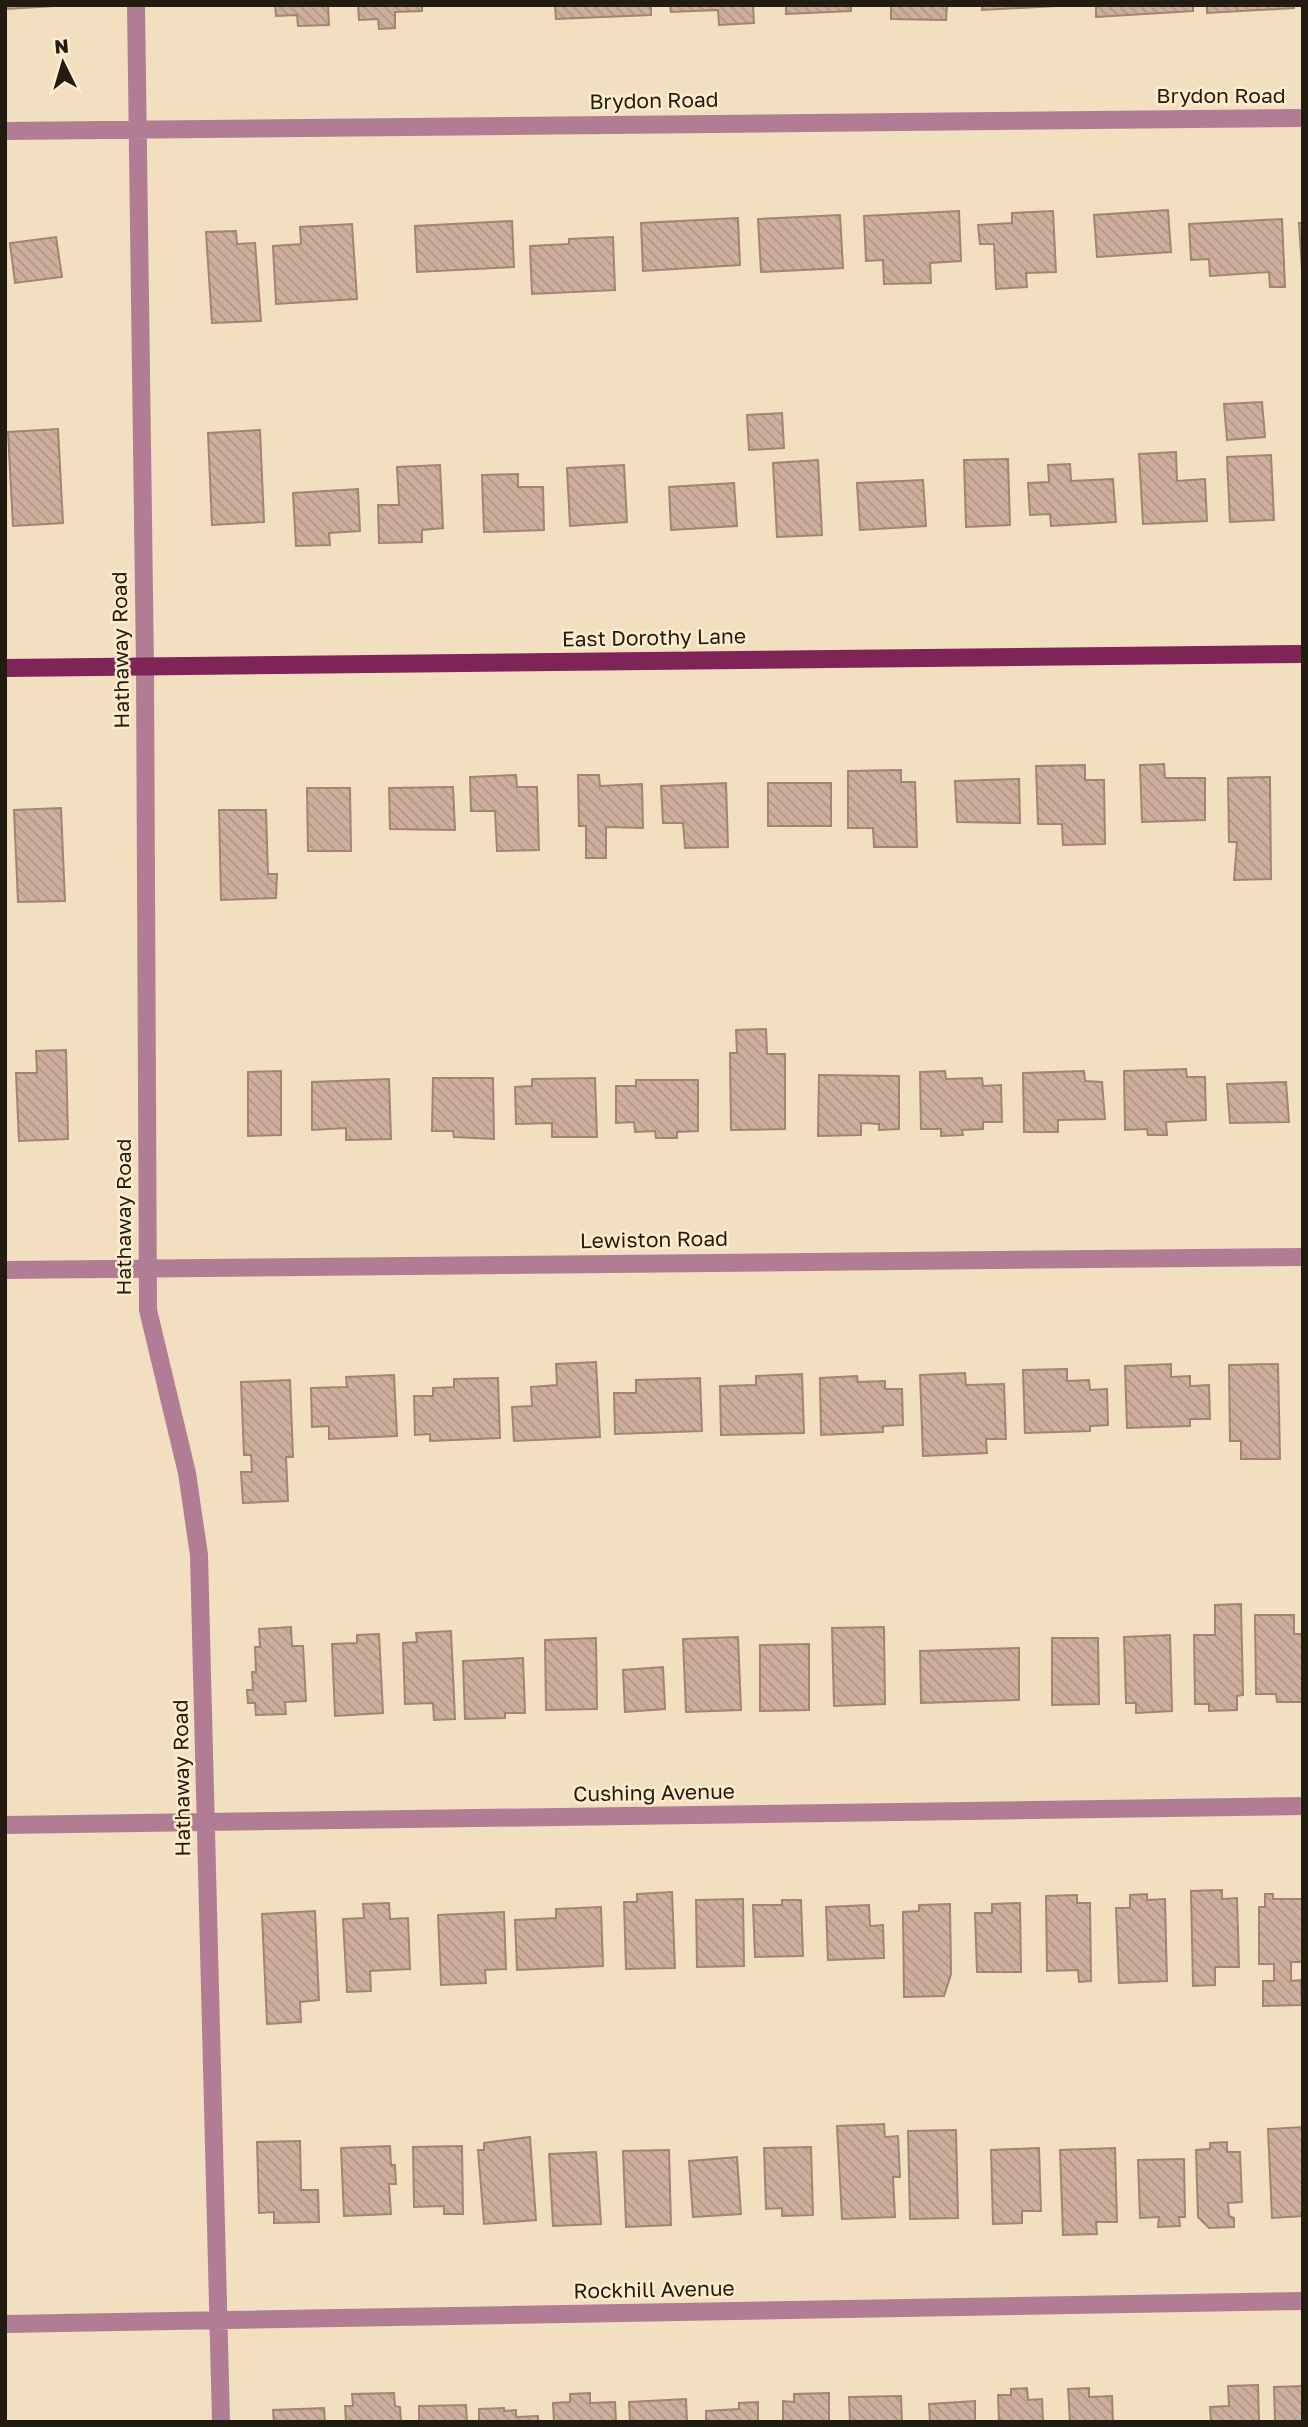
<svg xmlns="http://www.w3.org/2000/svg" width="1308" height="2427" font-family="'Golos Text',sans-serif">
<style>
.building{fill:url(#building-back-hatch);stroke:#a28473;stroke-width:2}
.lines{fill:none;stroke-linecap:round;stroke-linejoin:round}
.minor{stroke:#b17d95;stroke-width:18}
.primary{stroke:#7f2456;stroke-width:18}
.labels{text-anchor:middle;stroke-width:5;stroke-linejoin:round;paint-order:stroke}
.street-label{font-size:21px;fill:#211b10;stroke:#feeccd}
</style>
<defs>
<pattern id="building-back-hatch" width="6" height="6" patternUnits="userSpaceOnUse" patternTransform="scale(1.75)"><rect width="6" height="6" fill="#ceae9d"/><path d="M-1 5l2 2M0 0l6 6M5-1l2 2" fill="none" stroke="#b19586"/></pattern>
</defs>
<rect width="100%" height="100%" fill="#f1dfc0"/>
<!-- building -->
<path class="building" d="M6 5H53V6L7 9Z
M275 5H328L329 25 298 26 297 15 276 16Z
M358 5H422V11L395 12V28L379 29 378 19 359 20Z
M555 5H651V15L556 19Z
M670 5H753L754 23 719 25 718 10 671 12Z
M786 5H851V11L786 14Z
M891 5H947L946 20 891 19Z
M982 5H1075L982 10Z
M1096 5H1193V11L1096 17Z
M1207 5H1294V8L1207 13Z
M1168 210 1171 252 1097 257 1094 215Z
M959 211 961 261 930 263 931 283 884 284 883 260 866 261 864 216Z
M1053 211 1056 272 1026 273 1027 287 996 289 994 244H980L978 225 1012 223V213Z
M840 215 843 268 761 272 758 219Z
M738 218 740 265 643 271 641 223Z
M1282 219 1285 287H1270L1269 272 1210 276 1209 259 1191 260 1189 224Z
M512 221 514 267 417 272 415 226Z
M1299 223H1303V285Z
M352 224 357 299 276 304 273 246 301 244 300 227Z
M236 231 237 244 255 243 261 321 212 323 206 232Z
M56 237 62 277 15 283 10 243Z
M613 237 615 290 532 294 530 246 569 244V239Z
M1262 402 1265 437 1227 440 1224 404Z
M782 413 784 448 749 450 747 415Z
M58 429 63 523 13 526 8 432Z
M260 430 264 522 212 525 208 433Z
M1176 452 1177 481 1205 479 1207 521 1143 524 1139 454Z
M1271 455 1274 520 1230 522 1227 457Z
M1008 459 1010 525 966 527 964 460Z
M818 460 822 535 777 537 773 463Z
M1070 464 1071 481 1113 479 1116 522 1051 526 1050 514 1030 515 1028 483 1049 482 1048 465Z
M440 465 443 528 422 530V542L379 543 378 505H399L397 467Z
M624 465 627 522 570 526 567 468Z
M518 474V487H543L544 530 484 532 482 475Z
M923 480 926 526 860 530 857 483Z
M734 483 737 526 671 530 669 487Z
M358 489 360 531 329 533 330 545 296 546 293 493Z
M1164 764 1165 778H1205V820L1142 822 1140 765Z
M1085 765V780H1104L1105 844 1063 845 1062 824H1038L1036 766Z
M901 770V782H915L917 847H874L873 828H848V771Z
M516 775 517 787H537L539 850 497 851 495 811H471L470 777Z
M578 775H599L600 786 642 784 643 828 606 827V858H586V826H579Z
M1270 777 1271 879 1234 880 1237 842H1229L1228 778Z
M1019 779 1020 823 957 822 955 781Z
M726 783 728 847 685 848 683 823H663L661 786Z
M768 783H831V826H768Z
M453 787 455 830 390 829 389 788Z
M307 788H350L351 851H308Z
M61 808 65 901 18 902 14 810Z
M219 810H266L268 874H277L276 898 221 900Z
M766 1029 767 1054H785V1129L731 1130 730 1053H737L736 1030Z
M66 1050 68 1139 19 1141 16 1073H37L36 1051Z
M1186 1069 1187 1077H1205L1206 1120 1166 1122 1167 1135H1148L1147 1129 1125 1130 1124 1071Z
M281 1071V1135L248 1136V1072Z
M945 1071 946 1079 982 1078 983 1086 1001 1085 1002 1122H983V1129L962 1130 963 1135 941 1136V1129H921L920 1072Z
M1084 1071 1085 1081 1102 1082 1105 1119 1058 1120V1132H1024L1023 1073Z
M819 1075 899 1076V1129L879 1130V1124L861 1123V1135L818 1136Z
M433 1078H493L494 1139 454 1137 453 1131H432Z
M595 1078 597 1137H552V1123L516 1124 515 1087 532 1086V1079Z
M389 1079 391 1139 346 1140V1128L312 1130V1082Z
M636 1080H698V1131L677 1132V1138H656L655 1131 635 1132 634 1122 616 1123V1086H636Z
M1286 1082 1289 1122 1230 1123 1227 1084Z
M596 1362 600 1437 514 1441 512 1407 532 1406 531 1387 557 1385 556 1364Z
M1171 1364V1377L1190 1376V1386L1209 1385 1210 1419H1190V1426L1127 1428 1125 1366Z
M1278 1364 1280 1459H1241V1441H1230L1229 1365Z
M1067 1369V1381L1089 1380 1090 1390 1107 1389 1108 1425 1090 1426V1431L1025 1433 1023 1370Z
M965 1373 966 1385 1004 1384 1006 1439H986L987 1453 923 1456 920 1375Z
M802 1374 804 1433 721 1435 720 1386 756 1385V1376Z
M394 1375 397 1436 329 1439V1426L312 1427 311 1388 347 1387 346 1377Z
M857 1376 858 1382 885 1381V1389H902L903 1425 883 1426V1432L821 1435 820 1378Z
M498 1378 500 1438 430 1441V1434L415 1435 414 1396H433V1388L454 1387V1379Z
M700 1378 702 1431 615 1434 614 1393H636V1380Z
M290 1380 293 1457H286L288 1501 243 1503 241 1472H252L251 1455H244L241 1382Z
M1241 1604 1243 1695 1237 1696V1710L1209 1711V1704H1195L1194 1635H1215V1605Z
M1255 1615H1294V1634H1302L1303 1702H1277L1276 1694H1256Z
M291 1627 292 1646H303L306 1701 285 1702 286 1714 256 1715 255 1703H248L247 1690H253L252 1672H256L255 1647H260L259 1629Z
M884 1627 885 1704 834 1706 832 1628Z
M451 1631 455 1719 434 1720 433 1703 405 1704 403 1643 417 1642 416 1633Z
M379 1634 383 1713 335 1716 332 1644 357 1643V1635Z
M1170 1635 1172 1711 1136 1713V1703H1126L1124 1637Z
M738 1637 741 1710 686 1712 683 1639Z
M596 1638 597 1709 546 1710 545 1640Z
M1052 1638H1098L1099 1704 1052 1705Z
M809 1644V1710L760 1711V1645Z
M1019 1648V1700L921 1703 920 1651Z
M523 1658 525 1713H505V1718L465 1719 463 1661Z
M663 1667 665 1709 625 1712 623 1670Z
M1222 1890V1899L1237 1898 1239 1967H1215V1985L1193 1986 1191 1891Z
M672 1892 675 1968 626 1969 624 1902H637V1894Z
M1147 1894V1900L1165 1899 1167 1981 1119 1983 1116 1908H1130V1895Z
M1265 1894H1273V1899H1303V1962H1291V1981L1301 1980 1302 2005 1263 2006V1981H1274V1964H1259V1907H1265Z
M1077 1895V1903H1090L1091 1981 1079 1982 1078 1970 1047 1971 1046 1896Z
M743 1899 744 1966 697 1967 696 1900Z
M782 1900H801L803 1956 755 1957 753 1905H782Z
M389 1903 390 1919 408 1918 410 1969 370 1971 371 1991 347 1992 343 1919 364 1918 363 1904Z
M1020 1903 1021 1972H977L975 1913H992V1904Z
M950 1904 951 1974 944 1996 904 1997 903 1912 919 1911V1905Z
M869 1905 870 1926 883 1925 884 1958 828 1960 826 1907Z
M601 1907 603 1966 517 1970 515 1920 556 1918V1909Z
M315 1911 319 2000 300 2002 301 2022 267 2024 262 1914Z
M504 1912 506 1969 485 1970 486 1983 441 1985 438 1915Z
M884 2124 885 2137 898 2136 900 2177H893L895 2217 842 2219 837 2126Z
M1303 2127V2216L1272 2218 1268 2129Z
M956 2130 958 2218 910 2219 908 2131Z
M530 2137 536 2220 484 2224 478 2150H484V2143Z
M300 2141 301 2190H318L319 2222 274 2223V2212L259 2213 257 2142Z
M1227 2142V2152H1240L1242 2202 1228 2203 1229 2216 1234 2218V2227L1209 2228 1198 2217 1196 2150 1210 2149V2143Z
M390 2146 391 2165H395L396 2184H389L391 2214 344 2216 341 2148Z
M462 2146 463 2214H444V2206L414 2207 413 2147Z
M811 2147 813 2215 782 2216V2208L766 2209 764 2148Z
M1039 2148 1041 2211H1022V2223L993 2224 991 2150Z
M1115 2148 1117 2222H1096L1097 2234 1063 2235 1060 2150Z
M669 2150 671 2225 626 2227 623 2151Z
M596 2152 601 2224 553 2226 549 2154Z
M737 2157 741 2214 693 2217 689 2161Z
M1184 2159 1185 2217H1179L1180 2226 1158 2227 1159 2217 1140 2218 1138 2160Z
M1258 2385 1259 2422H1211L1210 2407 1229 2406 1228 2386Z
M1303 2386V2422H1275L1274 2387Z
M1027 2388 1028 2400 1042 2399 1043 2422H999L998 2395H1011V2389Z
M1089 2388V2397L1112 2396 1113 2422H1070L1068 2389Z
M394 2393 395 2406 400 2407 401 2422H346L345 2406H353L352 2394Z
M590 2393V2403L615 2402 616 2422H554L553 2403 570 2402V2394Z
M829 2393V2422H783V2401L794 2402V2394Z
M901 2396 902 2422H850L849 2397Z
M686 2399 687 2422H630L629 2402Z
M975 2401V2422H930L929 2404Z
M758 2402V2422H706V2411L739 2409V2403Z
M466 2405 467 2422H419V2406Z
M324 2408 325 2422H274L273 2410Z
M504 2408V2411L516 2410V2417L538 2416V2422H479V2409Z"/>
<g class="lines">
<!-- minor -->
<path class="minor" d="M136 5 145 666 148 1310 187 1473 199 1555 221 2422
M5 131 1303 118
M5 1270 1303 1257
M5 1825 1303 1806
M5 2324 1303 2301"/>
<!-- primary -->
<path class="primary" d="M5 668 1303 654"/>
</g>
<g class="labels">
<!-- street labels -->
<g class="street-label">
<text x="1221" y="103">Brydon Road</text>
<text transform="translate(654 101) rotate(-1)" y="7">Brydon Road</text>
<text transform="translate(654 638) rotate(-1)" y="7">East Dorothy Lane</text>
<text transform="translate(121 650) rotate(-91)" y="7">Hathaway Road</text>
<text transform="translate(124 1217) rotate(-90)" y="7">Hathaway Road</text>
<text transform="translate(654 1240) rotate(-1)" y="7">Lewiston Road</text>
<text transform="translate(182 1778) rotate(-91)" y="7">Hathaway Road</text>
<text transform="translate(654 1793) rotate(-1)" y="7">Cushing Avenue</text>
<text transform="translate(654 2290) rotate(-1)" y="7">Rockhill Avenue</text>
</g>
</g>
<!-- border -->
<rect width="1308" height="2427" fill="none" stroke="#211b10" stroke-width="14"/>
<!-- north arrow -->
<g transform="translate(63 63) rotate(355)" stroke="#feeccd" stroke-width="5" paint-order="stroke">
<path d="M0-5L12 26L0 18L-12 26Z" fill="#211b10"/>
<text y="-10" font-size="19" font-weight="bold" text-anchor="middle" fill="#211b10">N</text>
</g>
</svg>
